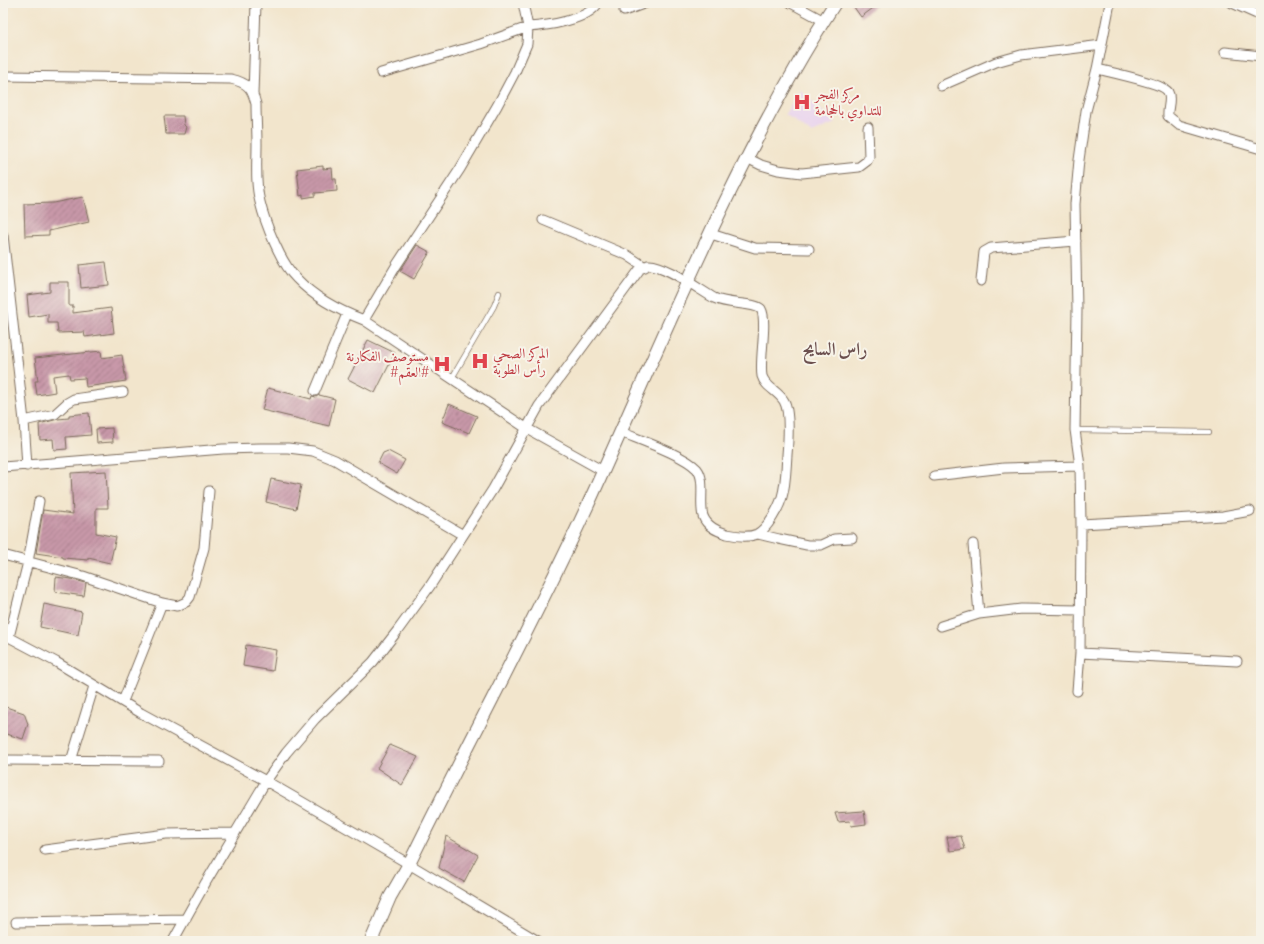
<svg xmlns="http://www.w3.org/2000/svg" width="1264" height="944" font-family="'Libre Bodoni',Amiri,serif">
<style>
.built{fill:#e8d2ee}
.building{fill:url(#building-hatch)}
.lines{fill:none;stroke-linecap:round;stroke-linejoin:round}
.lane-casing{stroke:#7b6b5b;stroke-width:6}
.street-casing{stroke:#7b6b5b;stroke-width:11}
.secondary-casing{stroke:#7b6b5b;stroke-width:14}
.lane{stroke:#fff;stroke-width:4.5}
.street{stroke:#fff;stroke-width:9}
.secondary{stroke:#fff;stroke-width:12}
.labels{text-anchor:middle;stroke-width:4;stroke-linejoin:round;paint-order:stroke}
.health-label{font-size:14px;fill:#be3a42;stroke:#f7f3e8;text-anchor:start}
.district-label{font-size:18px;font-weight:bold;fill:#6c504f;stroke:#f7f3e8}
</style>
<defs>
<pattern id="building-hatch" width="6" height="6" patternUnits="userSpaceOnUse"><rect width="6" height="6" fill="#c898a9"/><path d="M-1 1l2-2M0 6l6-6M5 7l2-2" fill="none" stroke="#a47c89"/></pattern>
</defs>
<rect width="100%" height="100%" fill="#f7f3e8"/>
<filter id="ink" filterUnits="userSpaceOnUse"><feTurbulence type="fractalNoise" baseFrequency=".025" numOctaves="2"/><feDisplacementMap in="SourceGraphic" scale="8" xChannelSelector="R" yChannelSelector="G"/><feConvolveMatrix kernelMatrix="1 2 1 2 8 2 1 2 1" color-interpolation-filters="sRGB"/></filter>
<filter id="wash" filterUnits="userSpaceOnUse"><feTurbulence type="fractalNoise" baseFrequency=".012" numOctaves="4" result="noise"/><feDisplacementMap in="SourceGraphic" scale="16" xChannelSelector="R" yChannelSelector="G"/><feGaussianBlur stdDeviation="0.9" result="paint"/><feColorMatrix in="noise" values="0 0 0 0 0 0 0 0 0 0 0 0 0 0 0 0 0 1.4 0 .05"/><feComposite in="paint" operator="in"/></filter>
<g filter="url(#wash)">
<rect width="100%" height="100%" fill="#f2e5cc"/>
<!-- built -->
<path class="built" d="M800 90 835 123 811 133 785 114Z"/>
<g id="blocks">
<!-- building -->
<path class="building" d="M851 3H880L861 17Z
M164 116H183L184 125 186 127 184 134H166Z
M323 166V169L332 168 333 179H336L337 191 315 193V196L303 198V195L300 196 297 169Z
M83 197 89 222 49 231V235L25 236 24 204 53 203Z
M417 245 430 252 414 279 400 271Z
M106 262 109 285 81 288 79 265Z
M50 282H69V306H73V313L111 308 114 333 85 337 84 332 58 333 57 323H48V314L29 317 27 295 50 292Z
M368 340 395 353 375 393 348 379Z
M101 351 102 358 122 355 126 381 86 387 85 378 70 379 69 374 53 376 55 392 37 395 35 381H38L35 358Z
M268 388 311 399 312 396 316 397 319 395 335 399 329 426 262 410Z
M449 404 477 416 469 433 442 422Z
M89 413 91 435 66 437 67 449 54 450 53 439 40 440 39 424 58 419 69 418V415Z
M112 428 113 442 97 443 96 429Z
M388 451 405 460 397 474 378 463 383 453Z
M106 471 108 508H96V533L116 537 110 563 88 558V560L63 558V557L36 553 43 510 73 514 71 473Z
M271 479 301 485 296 509 266 502Z
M56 577 71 579 86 583 84 596 55 592Z
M44 604 82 612 78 635 40 627Z
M246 645 276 650 273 671 243 666Z
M3 706 24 713 28 724 23 739 3 733Z
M390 745 418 757 402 785 377 768Z
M864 811 866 824 851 826 850 821 838 822 835 813Z
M446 836 478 855 464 882 439 868Z
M961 836 965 849 950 851 947 837Z"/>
</g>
</g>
<g filter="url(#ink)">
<use href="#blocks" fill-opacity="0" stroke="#7b6b5b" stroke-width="1"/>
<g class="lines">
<!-- lane casing -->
<g class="lane-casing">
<path id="lane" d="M452 378 494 306 499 293
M1075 430 1209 432"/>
</g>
<!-- street casing -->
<g class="street-casing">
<path id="street" d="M791 3 824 21
M1232 3 1261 16
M624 11 646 3
M1225 52 1261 56
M1097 69C1109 72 1165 84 1168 92 1172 99 1167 108 1168 116L1179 125 1261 149
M381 73 481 44 528 27 523 3
M3 76 231 79C248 83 252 88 256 104 256 118 257 131 257 144 257 163 255 183 260 202 265 223 281 264 297 279 315 298 340 311 364 320L526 428 603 471
M941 86 996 62 1021 55 1102 45
M253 94 256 3
M747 158 761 165 778 170 802 173 859 167 867 161 869 157 868 127
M543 220 627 255 645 267
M711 234 755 248 809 249
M3 235 24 421 27 466
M981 281 984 252 991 248 1076 241
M364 320 396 266 460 169 497 106 515 72 527 44 528 27C547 26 588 20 598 3
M315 391 347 314
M24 421 55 414 67 403 74 399 123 392
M3 467 223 449 261 448H288L313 451 335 460 463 535
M934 476 1004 468 1080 466
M1081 524 1191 518 1223 516 1250 511
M758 534 779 539 807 545H821L834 539 852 538
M973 544 979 614
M3 555 83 576 162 603 177 606 186 602 190 597 204 548 209 491
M941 626 979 614 1021 609 1080 610
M3 634 56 662 141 713 266 781 409 864 538 941
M9 637 28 562 39 501
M1080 653 1237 661
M1077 691 1080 653 1081 524 1080 466 1075 430 1077 310 1075 204 1079 160 1086 111 1097 69 1110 3
M123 701 162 603
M3 760 159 761
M71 761 94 686
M45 850 166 834 235 833
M16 922 186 919
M173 941 206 882 266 781 286 753 315 719 373 662 398 630 430 586 493 489 539 406 640 269C643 268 645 266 648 265 663 263 700 290 714 298 728 305 753 302 761 309 768 321 759 359 762 376 765 387 778 391 784 401 790 411 788 443 787 455 786 468 786 484 782 497 779 508 767 529 757 534 748 538 736 536 727 534 718 531 707 527 703 516 699 503 706 480 697 469 684 455 640 440 621 432"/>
</g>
<!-- secondary casing -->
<g class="secondary-casing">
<path id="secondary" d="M371 941 390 897 409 864C469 741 535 621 592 496 667 330 736 157 835 3"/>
</g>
<!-- lane -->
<use href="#lane" class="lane"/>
<!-- street -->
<use href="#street" class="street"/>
<!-- secondary -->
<use href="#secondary" class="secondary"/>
</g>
</g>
<!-- icons -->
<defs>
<g id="hospital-bare" transform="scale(1.38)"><path d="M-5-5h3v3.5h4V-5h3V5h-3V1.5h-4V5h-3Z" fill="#e0444e" stroke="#f7f3e8" stroke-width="2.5" paint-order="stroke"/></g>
</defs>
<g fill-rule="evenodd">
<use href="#hospital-bare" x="802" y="102"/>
<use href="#hospital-bare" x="480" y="361"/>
<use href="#hospital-bare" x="442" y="364"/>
</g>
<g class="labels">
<!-- health labels -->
<g class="health-label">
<text x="815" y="99">مركز الفجر<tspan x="815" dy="16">للتداوي بالحجامة</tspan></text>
<text x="493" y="358">المركز الصحي<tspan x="493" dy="16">رأس الطوبة</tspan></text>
<text x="429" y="361" text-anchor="end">مستوصف الفكارنة<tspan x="429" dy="16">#العقم#</tspan></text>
</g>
<!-- district labels -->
<g class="district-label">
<text x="835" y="355">راس السايح</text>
</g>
</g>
<!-- margin -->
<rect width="1264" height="944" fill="none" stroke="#f7f3e8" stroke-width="16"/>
</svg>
